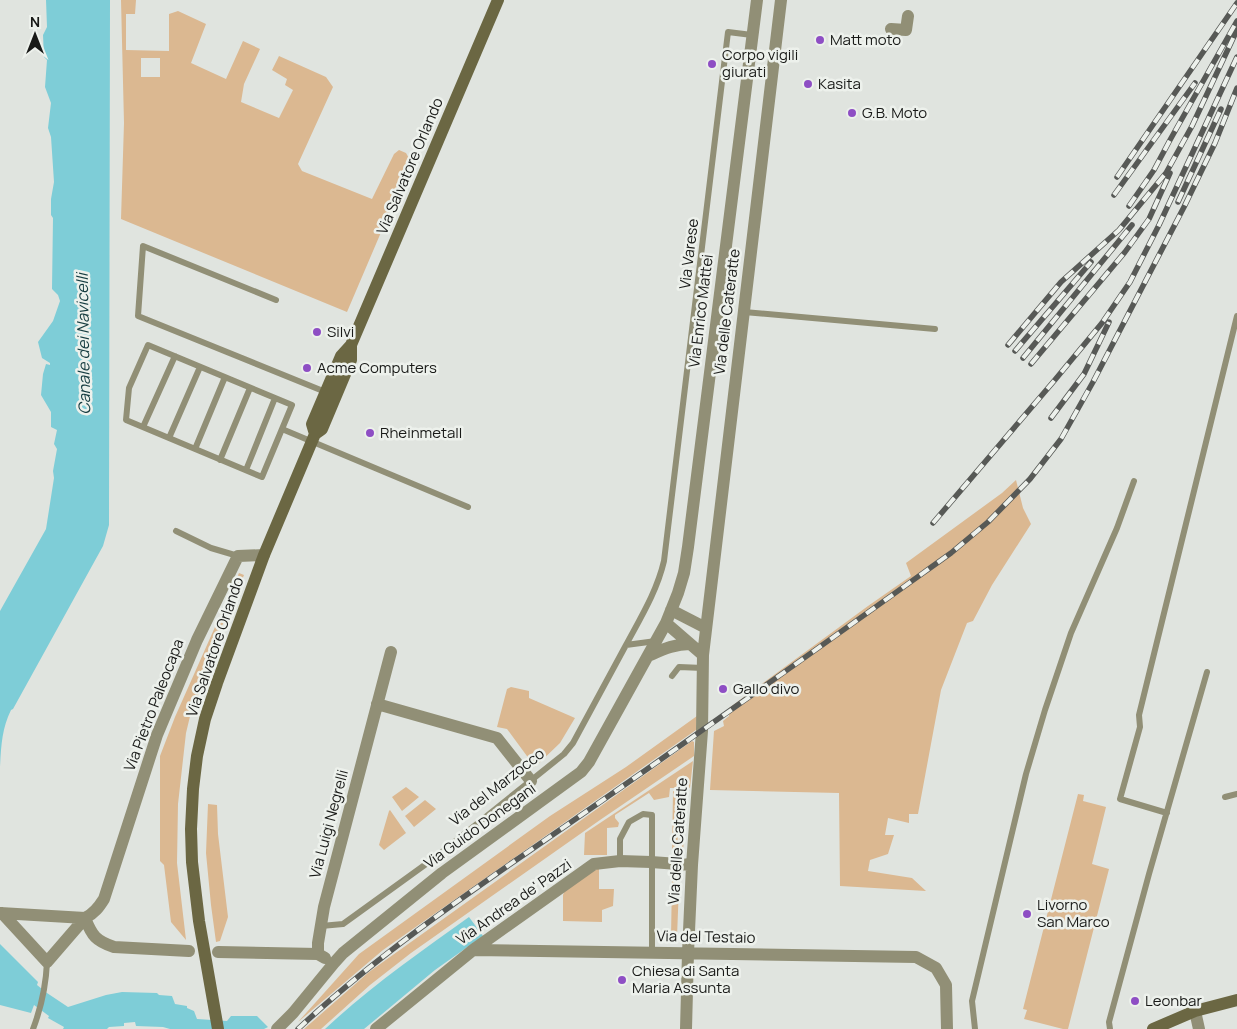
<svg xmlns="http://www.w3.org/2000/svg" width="1237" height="1029" font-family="Manrope,sans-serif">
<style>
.green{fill:#dbb891;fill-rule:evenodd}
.water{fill:#7ecdd7}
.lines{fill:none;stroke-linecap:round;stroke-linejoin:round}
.lane{stroke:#918f76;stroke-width:6}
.street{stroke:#918f76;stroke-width:12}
.secondary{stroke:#6b6743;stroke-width:12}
.rail-casing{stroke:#575956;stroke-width:5.5}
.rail{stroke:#edf1ec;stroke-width:4;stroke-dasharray:11;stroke-linecap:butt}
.poi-dot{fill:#8e4ec4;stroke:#edf1ec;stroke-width:2}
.labels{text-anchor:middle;stroke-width:5;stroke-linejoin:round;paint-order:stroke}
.poi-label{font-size:15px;fill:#191a18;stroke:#edf1ec;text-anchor:start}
.street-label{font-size:15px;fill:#191a18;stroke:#edf1ec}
.water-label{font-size:16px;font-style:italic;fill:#153c40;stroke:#edf1ec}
</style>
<rect width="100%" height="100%" fill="#e0e4df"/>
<!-- green -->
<path class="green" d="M121 0H137H136L135 14H126V50L169 51V14L178 11 206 24 191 63 226 79 243 41 260 49 244 84 241 102 279 118 293 90 285 85 287 79 272 70 279 56 326 77 333 87 298 164 302 171 372 199 394 154 399 150 406 153 411 162 347 312 121 219 124 123ZM141 58H160V77H141Z
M1016 480 1023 508 1031 524 992 585 973 621 967 623 941 690 918 814H909V823L888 818 885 835H894L888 854 870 860 868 871 912 878 926 891 840 886 839 793 710 790 714 731 724 726 723 721 729 716V708L868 606 911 576 906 563 1002 493Z
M239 573 244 575 216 640 198 697 192 708 186 733 178 804 177 863 186 940 171 922 164 865 160 861V756L175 717Z
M511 687 529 691V698L575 718 560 743 535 767 507 729 497 727 507 689Z
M697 716 696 730 383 950 298 1022 359 954 550 816 626 767Z
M692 741 694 742V756L600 820 411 953 370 985 321 1029H304L369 972Z
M693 761 690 788H670L669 797 654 800 649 793 615 815V818L619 823 618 827 607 828V855H584L585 833Z
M406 787 419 797 402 811 392 797Z
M673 791H680L677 853H672Z
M682 791H687L683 852 679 851Z
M1078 794 1084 795 1083 801 1106 807 1092 864 1109 869 1068 1029H1063L1024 1019 1027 1010 1023 1009Z
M425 800 436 809 414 827 405 816Z
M208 804 217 805 218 834 228 917 220 941 216 942 211 905 206 853Z
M390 810 406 833 384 850 379 845 389 811Z
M599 868V889H614L613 906 602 910V922L563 921V895L566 887Z
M672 880 679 886 677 937H671Z"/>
<!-- water -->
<path class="water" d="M46 0H110L109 525 103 546 13 709 11 710C2 728 1 747 0 767V611L46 529 54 478 53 471 57 449 54 444 57 430 51 427V412L41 395 43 374 46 364 50 365V363L42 358 38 342 53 321 60 301 58 295 52 289 53 218 51 215V199L54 182 51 137 48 128 51 103 45 87 47 60 44 57 43 35 47 27Z
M469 917 483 936 435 970 364 1029H325C370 987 420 952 469 917Z
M0 944 38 982 37 985 47 993 68 1007 106 995 122 992 157 993 159 995 172 996 175 1004 187 1006V1008L194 1011 197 1019 227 1021 231 1016H257L268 1027 264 1029H170L163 1027 136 1026 135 1022 124 1023V1026L109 1027 107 1029H63L64 1027 48 1018 49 1016 34 1005 31 1013 0 1005Z"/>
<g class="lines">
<!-- lane -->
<path class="lane" d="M276 300 143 246 138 316 328 393
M744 312 935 329
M148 345 292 405 262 477 126 420 129 388Z
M143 427 175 356
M282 429 468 507
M169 438 200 367
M195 449 225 377
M220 460 250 388
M246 470 275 398
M176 531 211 548 238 556
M626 645C641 617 657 591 664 561L728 32 752 35
M672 676 679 667 703 668
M1225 797 1237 794
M1167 813 1120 799 1140 727 1139 715 1237 316
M620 861V839L629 822 643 814 652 815V953
M321 926 343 924 433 859 564 754 573 743 626 645 656 641
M33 1029C41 1008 46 985 47 962
M975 1029 972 1001 1026 774 1045 710 1071 633 1117 528 1134 481
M1110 1029 1109 1022 1149 874 1207 672"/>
<!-- street -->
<path class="street" d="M891 29 906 30 908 16
M671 610 706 628
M666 623 703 655
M648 656C662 650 674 644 690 644
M377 704 497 738 531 781
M0 913 85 918
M2 913 47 962 85 918C94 914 99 907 104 899L157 735 197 640 238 556 264 555
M85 918C92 936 96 941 114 947L189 951
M473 950 916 957 936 968 946 985 947 1029
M218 952 318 954 325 958
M318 954V943L324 907 391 652
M1195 1011 1199 1029
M277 1029 293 1013 334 963 343 953 442 873 581 772 589 762 666 623 678 593 684 573 688 547 757 0
M376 1029 473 950 594 864 620 861 651 862 692 865
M686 1029 688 953 692 865 702 731 703 655 781 0"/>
<!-- secondary -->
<path class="secondary" d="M315 434 312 424 341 356 351 345 498 0
M218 1029 199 921 192 862 191 829 193 789 197 756 205 719 217 683 264 555 315 434 322 429 351 360V345
M1153 1029 1195 1011 1237 1000"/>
<!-- rail casing -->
<g class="rail-casing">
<path id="rail" d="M1117 177 1237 3
M1114 195 1195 83
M1178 202 1221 109
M1129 206 1154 170 1170 140 1237 21
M1008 345 1061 282 1119 230 1166 173 1192 126 1237 30
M1015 351 1091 262
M1023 358 1132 225
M1031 364 1125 252 1149 219 1170 173
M1051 418 1084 374 1109 322
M933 523 1054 381 1102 323 1130 282 1159 225 1237 57
M298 1029C390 943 497 874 600 802 718 720 835 636 951 553L988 522 1030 479 1061 439 1093 382 1184 207 1215 143 1237 88"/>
</g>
<!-- rail -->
<use href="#rail" class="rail"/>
</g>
<!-- markers -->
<g class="poi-dot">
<circle cx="820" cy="40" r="5"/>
<circle cx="712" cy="64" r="5"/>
<circle cx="808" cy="84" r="5"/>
<circle cx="852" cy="113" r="5"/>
<circle cx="317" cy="332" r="5"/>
<circle cx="307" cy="368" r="5"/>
<circle cx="370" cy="433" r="5"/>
<circle cx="723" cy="689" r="5"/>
<circle cx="1027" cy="914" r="5"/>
<circle cx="622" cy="980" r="5"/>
<circle cx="1135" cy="1001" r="5"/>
</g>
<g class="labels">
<!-- poi labels -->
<g class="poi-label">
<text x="830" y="45">Matt moto</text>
<text x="722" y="60">Corpo vigili<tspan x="722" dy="17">giurati</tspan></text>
<text x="818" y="89">Kasita</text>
<text x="862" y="118">G.B. Moto</text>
<text x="327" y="337">Silvi</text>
<text x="317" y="373">Acme Computers</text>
<text x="380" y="438">Rheinmetall</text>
<text x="733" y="694">Gallo divo</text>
<text x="1037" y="910">Livorno<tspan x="1037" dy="17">San Marco</tspan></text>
<text x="632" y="976">Chiesa di Santa<tspan x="632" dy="17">Maria Assunta</tspan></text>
<text x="1145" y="1006">Leonbar</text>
</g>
<!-- street labels -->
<g class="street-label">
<text transform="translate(410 166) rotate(-67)" y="5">Via Salvatore Orlando</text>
<text transform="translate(689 254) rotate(-83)" y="5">Via Varese</text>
<text transform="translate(701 311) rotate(-83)" y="5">Via Enrico Mattei</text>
<text transform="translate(727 312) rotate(-83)" y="5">Via delle Cateratte</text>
<text transform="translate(215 647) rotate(-71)" y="5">Via Salvatore Orlando</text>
<text transform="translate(154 705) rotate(-69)" y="5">Via Pietro Paleocapa</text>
<text transform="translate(497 787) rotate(-38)" y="5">Via del Marzocco</text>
<text transform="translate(329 824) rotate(-75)" y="5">Via Luigi Negrelli</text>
<text transform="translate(480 826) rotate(-36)" y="5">Via Guido Donegani</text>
<text transform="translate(678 841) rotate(-86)" y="5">Via delle Cateratte</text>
<text transform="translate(514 902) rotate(-35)" y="5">Via Andrea de' Pazzi</text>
<text transform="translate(706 937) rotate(1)" y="5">Via del Testaio</text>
</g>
<!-- water labels -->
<g class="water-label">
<text transform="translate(83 344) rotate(-91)" y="6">Canale dei Navicelli</text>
</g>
</g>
<!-- north arrow -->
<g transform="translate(35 35)" stroke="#edf1ec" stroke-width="4" paint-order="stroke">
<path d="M0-4L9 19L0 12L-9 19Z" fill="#191a18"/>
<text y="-8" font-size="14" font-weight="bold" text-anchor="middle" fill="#191a18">N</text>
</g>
</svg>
